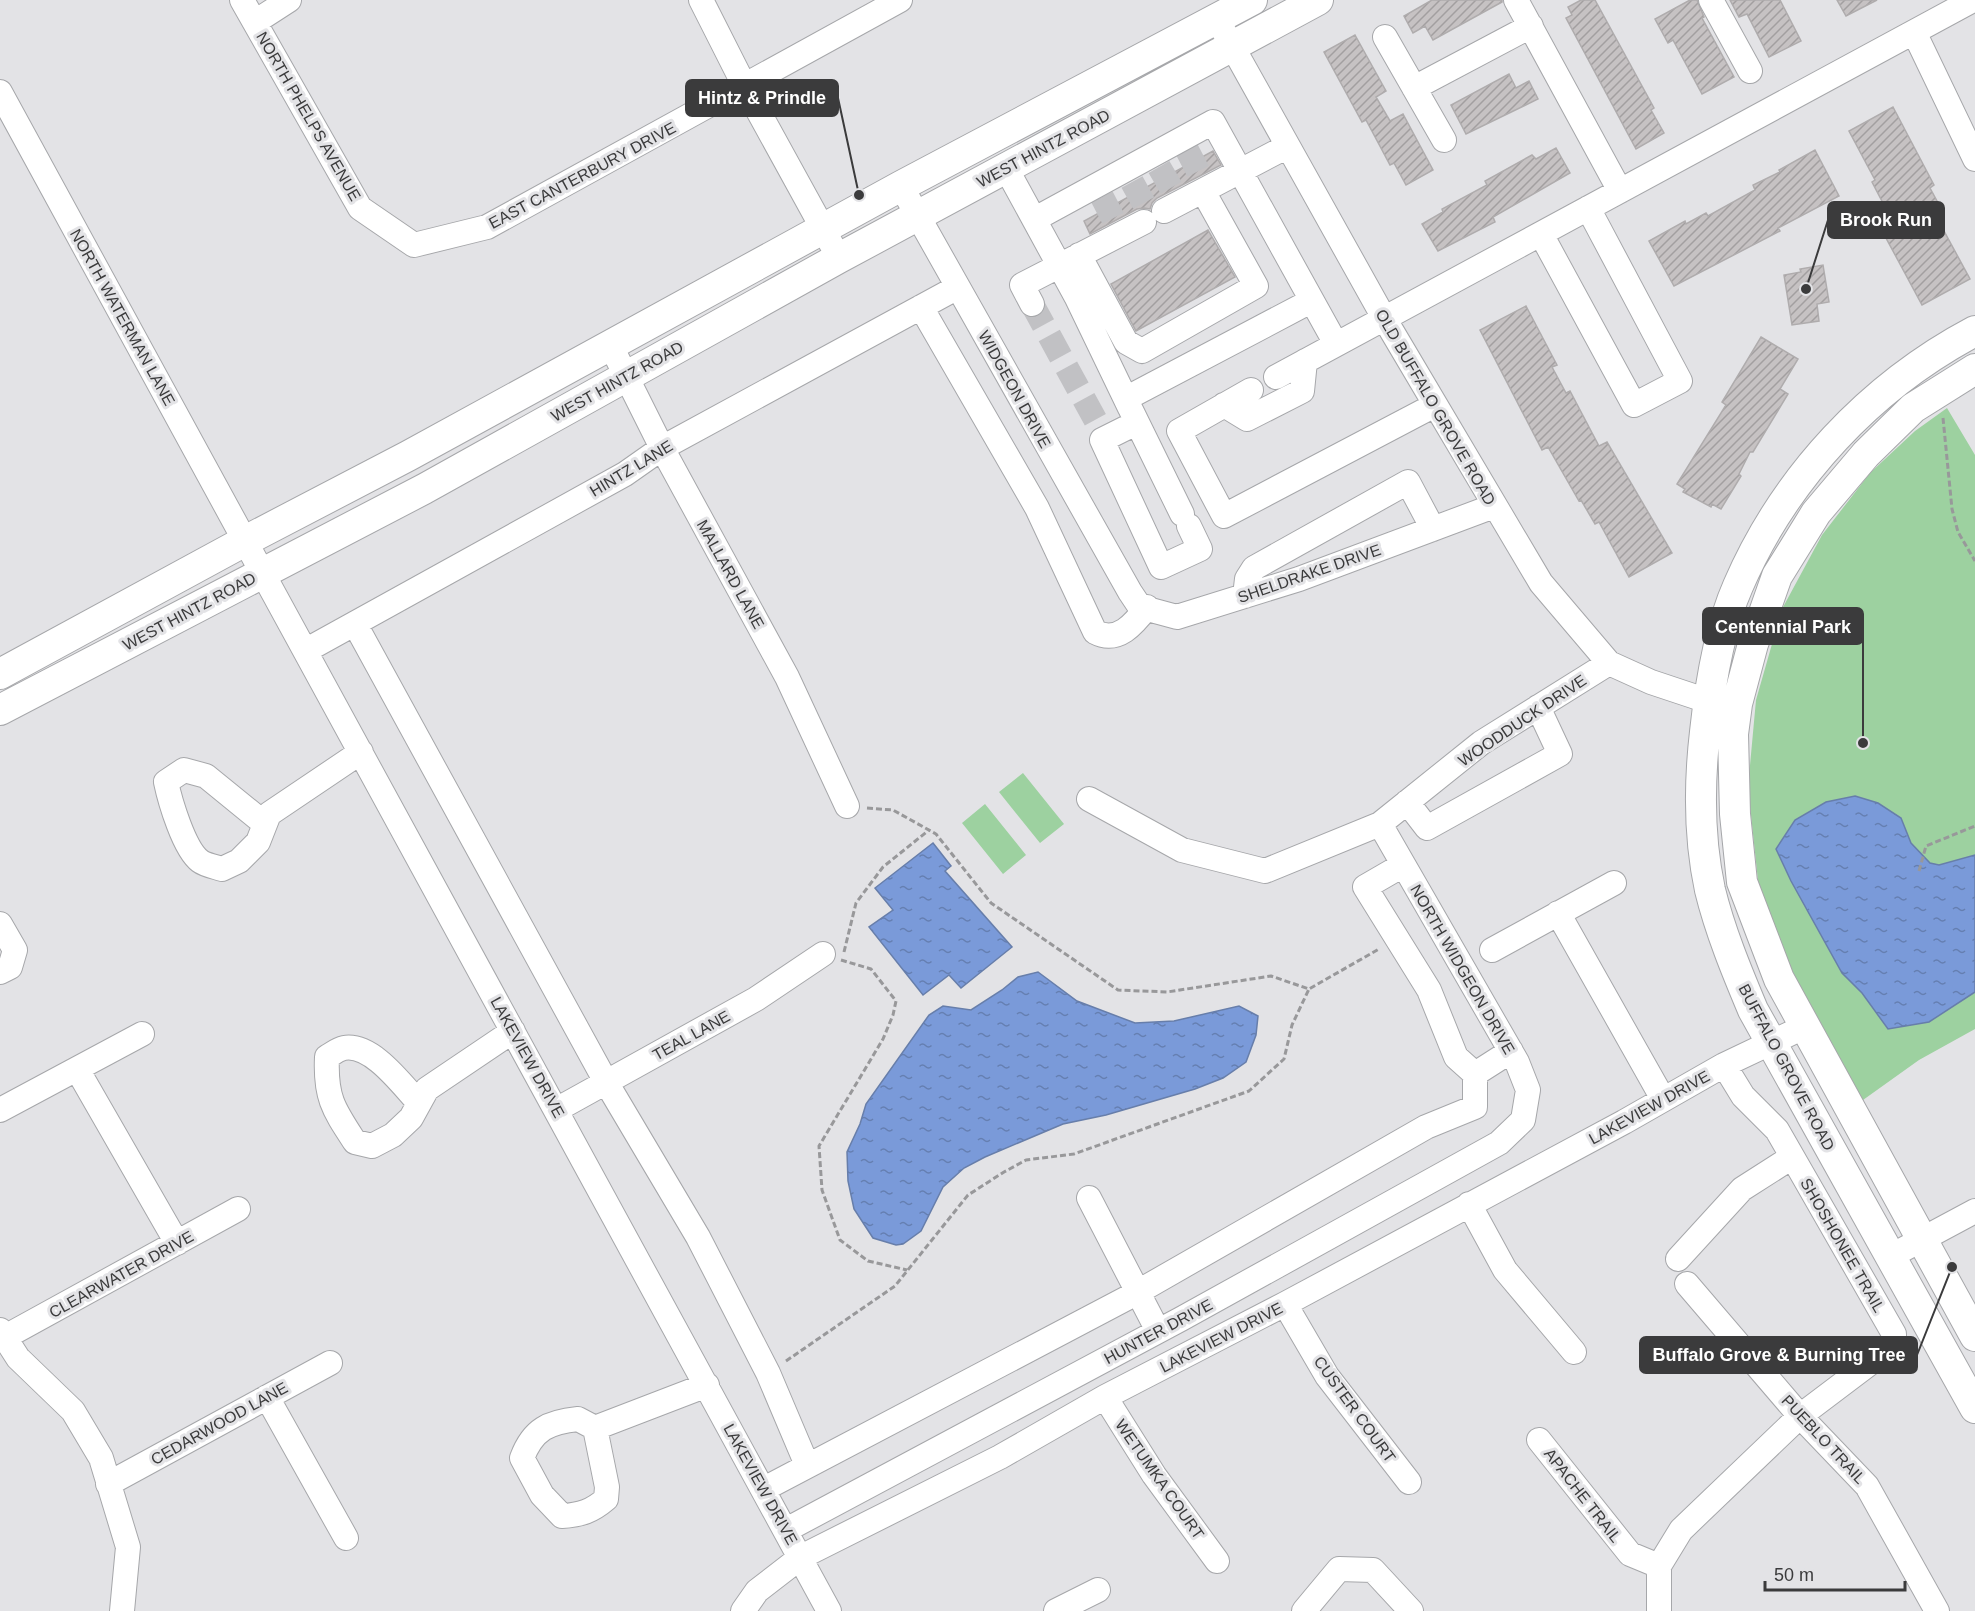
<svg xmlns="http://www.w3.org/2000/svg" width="1975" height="1611" font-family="Helvetica,sans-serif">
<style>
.green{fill:#9dd1a0}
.water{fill:url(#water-ripples);stroke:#677eaa;stroke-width:1.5}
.building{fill:url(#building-hatch);stroke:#afacad;stroke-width:1.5}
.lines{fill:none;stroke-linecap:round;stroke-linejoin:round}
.minor-tunnel{stroke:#c1c1c4;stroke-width:24;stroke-dasharray:24 12;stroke-linecap:butt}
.minor-casing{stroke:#a6a7aa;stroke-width:26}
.major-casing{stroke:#a6a7aa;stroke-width:32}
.path{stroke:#98989a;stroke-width:3;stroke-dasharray:6 3;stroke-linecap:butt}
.minor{stroke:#fff;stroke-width:24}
.major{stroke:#fff;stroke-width:30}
.labels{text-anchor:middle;stroke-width:6;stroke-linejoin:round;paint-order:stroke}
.street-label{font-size:16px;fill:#3b3b3c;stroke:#e3e3e6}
.leader{fill:none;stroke:#3b3b3c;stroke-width:2}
.callout-dot{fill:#3b3b3c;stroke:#e3e3e6;stroke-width:2}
.callout{fill:#3b3b3c;stroke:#3b3b3c;stroke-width:2}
.callout-label{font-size:18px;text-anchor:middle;font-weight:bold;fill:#fff}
</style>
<defs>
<pattern id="water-ripples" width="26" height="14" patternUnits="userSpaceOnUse" patternTransform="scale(1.5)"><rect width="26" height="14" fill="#7a9ad9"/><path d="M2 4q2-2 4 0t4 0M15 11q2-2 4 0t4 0" fill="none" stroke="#657fb1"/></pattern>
<pattern id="building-hatch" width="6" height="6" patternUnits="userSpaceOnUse" patternTransform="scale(1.5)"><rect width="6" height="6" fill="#c6c2c3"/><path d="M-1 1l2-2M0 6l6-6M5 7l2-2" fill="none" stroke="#a29fa0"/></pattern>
</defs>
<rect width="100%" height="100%" fill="#e3e3e6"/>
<!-- green -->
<path class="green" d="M1947 408 1975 455V1029L1919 1060 1863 1100 1843 1068 1793 975 1759 890 1748 787 1756 700 1782 609 1822 535 1870 473 1915 431Z
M1023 773 1064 824 1040 843 999 792Z
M985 804 1026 855 1003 874 962 823Z"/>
<!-- water -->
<path class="water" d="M1855 796 1878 803 1901 818 1911 843 1930 863 1939 865 1975 855V992L1929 1022 1888 1029 1862 993 1842 973 1791 881 1776 849 1795 820 1826 802Z
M933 843 951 866 945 871 1012 947 961 988 949 975 923 995 869 927 893 910 875 888Z
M1038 972 1077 1001 1135 1023 1174 1021 1239 1006 1258 1016 1256 1035 1246 1062 1223 1078 1195 1089 1106 1115 1063 1124 985 1157 964 1168 943 1187 921 1231 903 1244 896 1245 873 1238 854 1209 848 1181 847 1152 860 1124 866 1104 929 1015 943 1006 971 1010 1002 990 1018 977Z"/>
<!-- building -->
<path class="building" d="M1432 0H1502V2L1433 40 1425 26 1413 33 1404 16Z
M1581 0H1595L1654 108 1651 110 1664 133 1636 149 1566 18 1572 15 1568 7Z
M1690 0H1697L1704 17 1702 18 1734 77 1702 94 1673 40 1668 43 1655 19Z
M1730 0H1780L1801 41 1769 57 1747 14 1739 17Z
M1837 0H1877L1846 16Z
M1355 35 1386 91 1376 97 1390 121 1403 114 1433 170 1406 185 1394 163 1390 165 1366 120 1362 122 1324 52Z
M1509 74 1516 88 1529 81 1538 99 1466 134 1451 105Z
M1893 107 1934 185 1930 188 1944 214 1937 218 1970 279 1922 305 1886 238 1898 232 1872 182 1875 180 1849 131Z
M1556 148 1570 173 1493 217 1495 222 1438 251 1422 224 1443 212 1442 209 1487 185 1485 181 1532 155 1536 159Z
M1815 150 1839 196 1778 228 1780 231 1674 286 1649 241 1685 221 1686 224 1706 213 1708 216 1755 190 1753 185 1780 172 1779 170Z
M1213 151 1221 165 1157 198 1152 203 1150 209 1144 208 1137 209 1090 234 1084 221Z
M1208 230 1235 277 1136 331 1111 284Z
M1823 265 1829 302 1817 304 1819 321 1792 325 1784 275 1801 272 1800 269Z
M1526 306 1557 365 1552 367 1566 393 1570 391 1599 446 1607 442 1672 553 1629 577 1599 522 1595 524 1581 500 1579 501 1548 447 1542 450 1480 330Z
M1761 337 1798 359 1780 389 1788 394 1753 452H1750L1739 474 1741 476 1721 509 1712 504 1711 507 1683 492 1685 489 1677 484 1726 405 1722 402Z"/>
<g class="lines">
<!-- minor-tunnel -->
<path class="minor-tunnel" d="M1187 150 1200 175
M1159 167 1173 191
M1132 182 1152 218
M1102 197 1115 222
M1032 304 1096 421"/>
<!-- minor casing -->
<g class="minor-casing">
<path id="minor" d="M242 0 360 208 414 245 487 227 900 0
M701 0 745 87 839 258
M1516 0 1620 191
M1711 0 1750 71
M1217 19 1384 318 1541 583 1609 663 1651 682 1708 701 1726 702
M255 22 289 0
M1914 32 1975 159
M1385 37 1444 140
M1414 88 1531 26
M0 92 829 1611
M1006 168 1077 298 1130 408
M901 186 1130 592 1140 607 1177 617 1299 579 1494 506
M1164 211 1288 146
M1035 219 1213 122 1336 344
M1541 234 1634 405 1680 381 1588 208
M1079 255 1126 342 1142 351 1256 286 1203 191
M1032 304 1022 285 1144 222
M921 307 1037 508 1095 632C1118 644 1134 624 1147 607
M610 344 662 448 787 677 847 806
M1276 377 1973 0
M1251 390 1179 431 1224 516 1435 405
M1127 398 1311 301
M1224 405 1247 419 1302 391 1305 361
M1131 410 1182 514
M1136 423 1102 440 1161 567 1200 549 1189 526
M1245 596 1247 579 1254 568 1408 482 1433 529
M355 624 606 1082 698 1237 768 1373 807 1465
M305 651 625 474 662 448 958 287
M1089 799 1182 850 1265 871 1380 824 1481 743 1609 663
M1407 802 1427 828 1560 754 1538 707
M265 824 206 776 184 770 166 782C170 801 184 849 200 861 205 865 216 867 222 869L239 861 258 842 269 814 361 752
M1558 913 1663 1099
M0 924 15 950 10 967 0 972
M1492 950 1614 883
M77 1069 177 1243
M1475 1074 1511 1051
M419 1103C402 1085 372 1043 344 1048 338 1049 332 1054 327 1057 325 1098 334 1110 355 1142L372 1146 393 1135 411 1118 427 1089 513 1031
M0 1110 142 1034
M556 1110 756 999 823 954
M1089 1198 1158 1331
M1469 1204 1505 1270 1574 1352
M1891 1256 1975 1211
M1678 1259 1742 1189 1792 1157
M1687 1284 1800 1416 1867 1486 1937 1611
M1285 1304 1327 1376 1409 1482
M0 1330 18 1358 73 1411 101 1458 128 1547 122 1611
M5 1337 238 1209
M267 1397 346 1538
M1105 1397 1154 1475 1217 1561
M578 1419 595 1428 607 1487 606 1499C592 1511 581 1515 562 1516L542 1495 522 1458C533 1429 549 1422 578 1419Z
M595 1428 707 1385
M1539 1440 1630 1554 1659 1566
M108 1484 330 1363
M764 1489 1129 1297 1426 1127 1475 1107V1074L1456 1057 1429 990 1365 887 1403 865
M786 1530 1181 1319 1499 1143 1523 1120 1528 1090 1517 1062 1380 824
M743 1611 757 1591 801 1557 1000 1457 1105 1397 1285 1304 1624 1122 1724 1065 1804 1027
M1056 1611 1098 1590
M1304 1611 1339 1569 1373 1570 1411 1611
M1659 1611V1566L1681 1530 1800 1416 1894 1345V1334L1777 1130 1743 1096 1724 1065"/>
</g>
<!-- major casing -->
<g class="major-casing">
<path id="major" d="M1975 331C1871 386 1785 477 1738 586 1719 629 1710 685 1705 732 1699 784 1699 839 1710 890 1720 931 1737 972 1753 1010L1975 1408
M1975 369 1913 408 1866 454 1816 513 1777 576 1753 644 1737 704 1733 734 1735 814 1742 882 1779 979 1975 1336
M0 674 245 541 408 456 901 186 1252 0
M0 710 424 489 839 258 1318 0"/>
</g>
<!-- path -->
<path class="path" d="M1943 418 1952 509 1958 532 1975 561
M867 808 893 810 936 834 991 903 1118 990 1167 992 1271 976 1309 989 1379 949
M1919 871 1926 846 1975 826
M844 952 856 903 883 867 929 830
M841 960 871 969 896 1001 893 1015 883 1039 819 1146 822 1190 840 1240 868 1261 907 1270
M786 1361 895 1286 968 1195 1004 1172 1026 1160 1074 1154 1249 1091 1284 1059 1292 1025 1309 989"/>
<!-- minor -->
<use href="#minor" class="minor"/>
<!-- major -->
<use href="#major" class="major"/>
</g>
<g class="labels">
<!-- street labels -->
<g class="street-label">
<text transform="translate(309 116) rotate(60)" y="6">NORTH PHELPS AVENUE</text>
<text transform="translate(1043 148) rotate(-28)" y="6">WEST HINTZ ROAD</text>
<text transform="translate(582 175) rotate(-28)" y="6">EAST CANTERBURY DRIVE</text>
<text transform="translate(123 317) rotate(61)" y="6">NORTH WATERMAN LANE</text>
<text transform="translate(617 381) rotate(-29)" y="6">WEST HINTZ ROAD</text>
<text transform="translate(1015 389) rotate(61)" y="6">WIDGEON DRIVE</text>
<text transform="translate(1436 407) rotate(60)" y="6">OLD BUFFALO GROVE ROAD</text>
<text transform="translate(631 468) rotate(-31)" y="6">HINTZ LANE</text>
<text transform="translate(1309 573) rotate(-19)" y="6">SHELDRAKE DRIVE</text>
<text transform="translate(731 574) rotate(61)" y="6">MALLARD LANE</text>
<text transform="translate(189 611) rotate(-28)" y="6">WEST HINTZ ROAD</text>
<text transform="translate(1522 720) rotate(-34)" y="6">WOODDUCK DRIVE</text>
<text transform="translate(1463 969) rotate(60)" y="6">NORTH WIDGEON DRIVE</text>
<text transform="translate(691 1035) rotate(-29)" y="6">TEAL LANE</text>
<text transform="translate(528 1057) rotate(61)" y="6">LAKEVIEW DRIVE</text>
<text transform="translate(1787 1067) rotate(62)" y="6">BUFFALO GROVE ROAD</text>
<text transform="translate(1649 1107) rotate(-29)" y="6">LAKEVIEW DRIVE</text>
<text transform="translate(1843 1245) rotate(60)" y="6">SHOSHONEE TRAIL</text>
<text transform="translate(121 1274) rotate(-29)" y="6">CLEARWATER DRIVE</text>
<text transform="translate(1158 1331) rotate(-28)" y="6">HUNTER DRIVE</text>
<text transform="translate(1221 1337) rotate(-27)" y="6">LAKEVIEW DRIVE</text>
<text transform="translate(1355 1409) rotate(54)" y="6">CUSTER COURT</text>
<text transform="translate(219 1423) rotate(-29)" y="6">CEDARWOOD LANE</text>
<text transform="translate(1824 1439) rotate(47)" y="6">PUEBLO TRAIL</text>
<text transform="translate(1160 1479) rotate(55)" y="6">WETUMKA COURT</text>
<text transform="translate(761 1484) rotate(61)" y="6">LAKEVIEW DRIVE</text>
<text transform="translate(1583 1495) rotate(52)" y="6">APACHE TRAIL</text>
</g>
</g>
<!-- callouts -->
<path class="leader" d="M859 195L838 98M1806 289L1828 220M1863 743L1863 626M1952 1267L1917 1355"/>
<g class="callout-dot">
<circle cx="859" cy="195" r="6"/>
<circle cx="1806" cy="289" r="6"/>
<circle cx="1863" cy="743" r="6"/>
<circle cx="1952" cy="1267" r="6"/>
</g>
<g class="callout">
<rect x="686" y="80" width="152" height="36" rx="6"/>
<rect x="1828" y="202" width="116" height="36" rx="6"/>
<rect x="1703" y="608" width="160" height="36" rx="6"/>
<rect x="1640" y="1337" width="277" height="36" rx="6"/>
</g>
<g class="callout-label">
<text x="762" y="104">Hintz &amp; Prindle</text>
<text x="1886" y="226">Brook Run</text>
<text x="1783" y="633">Centennial Park</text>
<text x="1779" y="1361">Buffalo Grove &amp; Burning Tree</text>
</g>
<!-- scale -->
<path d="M1765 1581v9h140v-9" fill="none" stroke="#3b3b3c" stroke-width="3"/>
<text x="1774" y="1581" font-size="18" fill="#3b3b3c" stroke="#e3e3e6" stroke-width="4.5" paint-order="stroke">50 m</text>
</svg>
